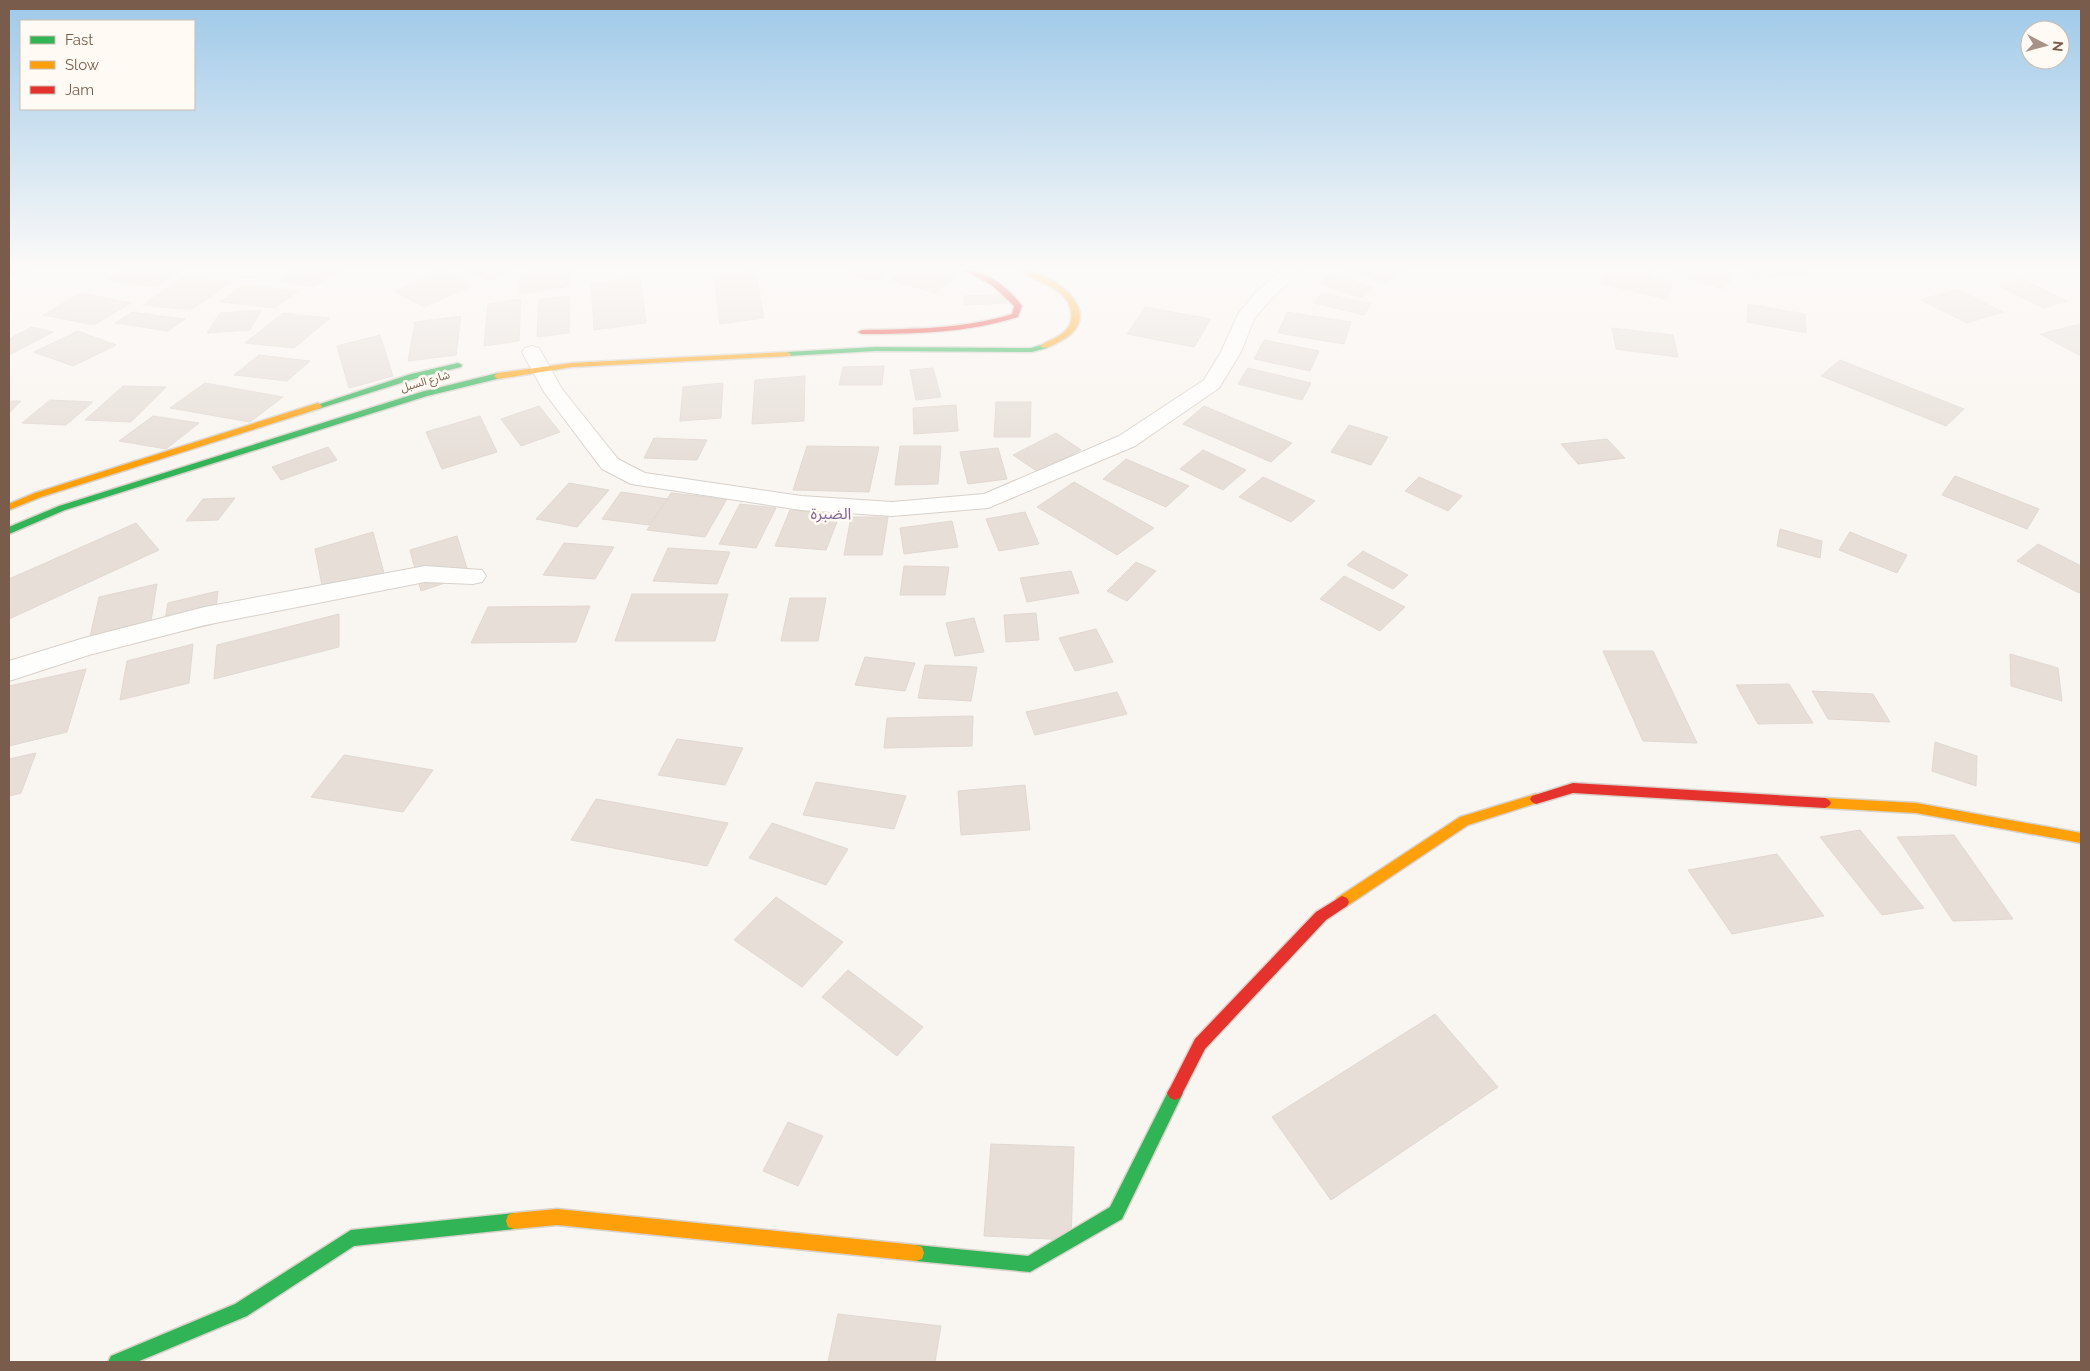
<svg xmlns="http://www.w3.org/2000/svg" width="2090" height="1371" font-family="Raleway,'Noto Sans Arabic',sans-serif">
<style>
.building{fill:#e6ded7;stroke:#e2d8d2}
.lines{fill:none;stroke-linecap:round;stroke-linejoin:round}
.street-casing{stroke:#d7d1cb;stroke-width:2}
.fast-casing{stroke:#d9d2cb;stroke-width:3}
.slow-casing{stroke:#d9d2cb;stroke-width:3}
.jam-casing{stroke:#d9d2cb;stroke-width:3}
.street{fill:#fefefd;fill-rule:evenodd}
.fast{fill:#30b455;fill-rule:evenodd}
.slow{fill:#ff9f0a;fill-rule:evenodd}
.jam{fill:#e5322d;fill-rule:evenodd}
.labels{text-anchor:middle;stroke-width:5;stroke-linejoin:round;paint-order:stroke}
.far-street-label{font-size:11px;fill:#7a5c4d;stroke:#fffaf3}
.quarter-label{font-size:16px;fill:#846695;stroke:#fffaf3}
</style>
<rect width="100%" height="100%" fill="#f9f5f0"/>
<!-- building -->
<path class="building" d="M9 270H29L9 277Z
M124 270H183L156 287 107 280Z
M296 270H331L337 271 313 287 280 280Z
M442 270 474 285 424 307 394 291Z
M464 270H511L489 281Z
M540 270H569L570 286 519 294V273Z
M756 270 764 318 720 324 714 276Z
M855 270H890L877 281 849 275Z
M903 270H957L962 271 935 293 890 280Z
M1346 270H1399L1401 271 1387 283Z
M1609 270H1625L1673 281 1666 299 1602 284Z
M1679 270H1722L1735 274 1724 289 1675 275Z
M1745 270H1804L1809 274 1755 279Z
M1330 274 1373 287 1363 298 1319 284Z
M183 277 231 282 191 310 143 305Z
M640 277 646 323 594 330 591 284Z
M2022 279 2067 301 2044 308 1999 286Z
M243 285 298 291 275 308 220 302Z
M1957 289 2003 312 1967 323 1921 300Z
M81 293 131 303 94 325 43 315Z
M1322 293 1371 304 1364 315 1314 303Z
M1005 294 1007 303 965 305 964 296Z
M570 296 569 333 537 337 539 300Z
M521 299 519 341 484 346 488 304Z
M1748 304 1805 314 1806 333 1747 322Z
M1145 307 1211 319 1194 347 1127 334Z
M261 310 250 330 207 333 220 313Z
M132 312 185 319 168 331 115 323Z
M1287 312 1351 322 1344 344 1278 333Z
M283 313 330 318 294 348 245 343Z
M461 316 456 355 408 361 415 322Z
M2080 324 2081 356 2040 334Z
M32 327 53 332 9 355V339Z
M1612 328 1673 335 1678 357 1616 349Z
M78 331 116 345 73 366 34 352Z
M380 335 393 376 349 388 337 346Z
M1264 340 1319 351 1310 371 1254 359Z
M259 355 310 361 287 381 234 375Z
M1840 360 1964 409 1946 426 1821 376Z
M884 366 882 385H839L843 367Z
M933 368 941 397 916 400 910 370Z
M1248 368 1311 383 1302 400 1238 384Z
M805 376 804 421 752 424 755 380Z
M205 383 283 397 250 422 170 408Z
M723 383 721 418 680 421 683 387Z
M123 386 166 387 131 422 85 420Z
M50 400 93 402 66 425 22 423Z
M9 401H21L9 413Z
M996 402H1031L1030 437H994Z
M956 405 958 431 914 434 913 408Z
M539 406 560 432 521 446 501 419Z
M1204 406 1292 443 1271 462 1183 424Z
M153 416 199 423 166 449 119 441Z
M480 416 497 452 442 469 426 432Z
M1349 425 1388 437 1371 465 1331 452Z
M1056 433 1081 450 1038 472 1013 455Z
M654 438 707 440 697 460 644 458Z
M1607 439 1625 458 1578 464 1561 444Z
M807 446 879 447 869 492 793 490Z
M900 446H941L938 484 895 485Z
M328 447 337 460 281 480 272 467Z
M998 448 1007 479 968 484 960 452Z
M1203 450 1246 470 1223 490 1180 469Z
M1126 459 1189 486 1166 507 1103 479Z
M1955 476 2039 509 2027 529 1942 495Z
M1263 477 1315 501 1291 522 1239 497Z
M1419 477 1462 496 1448 511 1405 491Z
M1074 482 1154 528 1117 555 1037 507Z
M569 483 609 490 577 527 536 519Z
M621 492 668 499 649 525 602 519Z
M671 493 727 499 705 537 647 530Z
M235 498 218 520 186 521 203 499Z
M740 504 776 508 756 548 719 544Z
M790 510 840 514 826 550 775 546Z
M1025 512 1039 544 999 551 986 519Z
M851 517H888L882 555H844Z
M952 521 958 547 904 554 900 528Z
M136 523 159 550 9 619V579Z
M1780 529 1822 541 1820 558 1777 546Z
M373 532 385 577 324 596 315 549Z
M1850 532 1907 555 1897 573 1839 550Z
M457 536 469 575 421 591 410 550Z
M564 543 614 547 595 579 543 575Z
M2038 544 2081 566V592L2079 593 2017 561Z
M668 548 730 552 717 584 653 581Z
M1363 551 1408 575 1393 589 1347 565Z
M1136 562 1156 571 1127 601 1107 591Z
M904 566 949 567 945 595H900Z
M1071 571 1079 593 1027 602 1020 578Z
M1344 576 1405 607 1380 631 1320 599Z
M157 584 148 640 86 654 99 597Z
M218 591 214 624 162 636 168 603Z
M632 594H728L715 641H615Z
M790 598H826L818 641H781Z
M590 606 576 642 471 643 488 607Z
M1036 613 1039 640 1006 642 1004 615Z
M339 614V647L214 679 217 645Z
M974 618 984 652 955 656 946 623Z
M1096 629 1113 662 1075 671 1059 638Z
M193 644 189 683 120 700 127 661Z
M1603 651H1653L1697 743 1643 741Z
M2010 654 2058 668 2062 701 2011 686Z
M865 657 915 663 905 691 855 685Z
M925 665 977 667 971 701 918 698Z
M86 669 67 732 9 746V686Z
M1789 684 1813 723 1758 724 1736 685Z
M1812 691 1873 694 1890 722 1828 719Z
M1117 692 1127 714 1035 735 1026 712Z
M973 716 972 746 884 748 887 718Z
M677 739 743 748 725 785 658 775Z
M1935 742 1977 756 1976 786 1932 771Z
M36 753 21 793 9 796V759Z
M344 755 433 770 403 812 311 797Z
M816 782 906 796 894 829 803 815Z
M1025 785 1030 830 961 835 958 791Z
M596 799 728 823 707 866 571 840Z
M772 823 848 849 826 885 749 858Z
M1860 830 1924 908 1882 915 1820 837Z
M1954 835 2013 919 1953 921 1897 837Z
M1777 854 1824 916 1732 934 1688 870Z
M776 897 843 942 802 987 734 940Z
M848 970 923 1027 897 1056 822 997Z
M1435 1014 1498 1087 1331 1200 1272 1117Z
M788 1122 823 1136 798 1186 763 1171Z
M991 1144 1074 1147 1071 1240 984 1236Z
M838 1314 941 1326 935 1362H828Z"/>
<g class="lines">
<!-- street casing -->
<g class="street-casing">
<path id="street" d="M226 270H277L274 274C261 277 242 277 229 274Z
M1282 270H1302L1271 299 1254 319 1241 352 1219 388 1135 446 988 508 892 516 801 510 631 484 602 469 544 392 522 352 525 348 532 346 539 348 562 389 618 459 645 473 801 496 892 502 984 494 1119 436 1204 380 1221 352 1238 314 1257 291Z
M1592 270H1652L1649 274 1643 275H1601L1595 274Z
M425 566 482 570 486 576 482 582 473 584 425 582 205 625 89 655 9 681V661L84 638 205 607Z"/>
</g>
<!-- fast casing -->
<g class="fast-casing">
<path id="fast" d="M1044 344 1048 346 1047 348 1032 352 876 351 787 356 783 354 787 352 876 347 1031 348Z
M458 363 462 365 461 367 417 378 321 408 318 409 314 406 411 374Z
M498 373 502 376 501 378 427 396 65 510 9 534V527L59 506 421 392Z
M1175 1086 1180 1088 1183 1093 1122 1219 1030 1272 916 1261 910 1259 908 1253 910 1247 916 1245 1028 1256 1110 1207 1170 1088Z
M514 1213 520 1215 522 1221 520 1227 514 1229 354 1246 247 1316 137 1362H108L111 1356 235 1304 351 1230Z"/>
</g>
<!-- slow casing -->
<g class="slow-casing">
<path id="slow" d="M1019 270C1055 270 1112 317 1057 343 1051 346 1045 350 1040 346 1048 340 1059 338 1066 330 1071 325 1072 319 1071 312 1068 287 1036 283 1019 270Z
M787 352 791 354 790 356 572 367 498 379 494 376 498 373 572 363Z
M318 403 322 406 321 408 41 497 9 510V504L35 493Z
M1536 794 1540 796 1542 799 1540 802 1468 825 1347 906 1342 908 1337 906 1335 902 1337 898 1460 817Z
M1825 798 1916 803 2081 833V843L1916 813 1825 808 1821 806 1819 803 1821 800Z
M557 1209 916 1245 922 1247 924 1253 922 1259 916 1261 557 1225 514 1229 508 1227 506 1221 508 1215 514 1213Z"/>
</g>
<!-- jam casing -->
<g class="jam-casing">
<path id="jam" d="M964 270C987 270 1009 288 1022 306L1018 317C967 333 915 334 862 334L858 332 862 330C913 329 963 329 1012 314L1014 306 993 286Z
M1573 783 1825 798 1829 800 1831 803 1829 806 1825 808 1573 793 1536 804 1532 802 1530 799 1532 796Z
M1342 896 1347 898 1349 902 1347 906 1326 920 1205 1049 1180 1098 1175 1100 1170 1098 1167 1093 1170 1088 1195 1039 1316 912Z"/>
</g>
<!-- street -->
<use href="#street" class="street"/>
<!-- fast -->
<use href="#fast" class="fast"/>
<!-- slow -->
<use href="#slow" class="slow"/>
<!-- jam -->
<use href="#jam" class="jam"/>
</g>
<!-- sky -->
<linearGradient id="sky" x2="0" y2="1"><stop stop-color="#9ec9e9"/><stop offset="0.58" stop-color="#fcfaf8"/><stop offset="1" stop-color="#fcfaf8" stop-opacity="0"/></linearGradient>
<rect width="2090" height="462" fill="url(#sky)"/>
<g class="labels">
<!-- far-street labels -->
<g class="far-street-label">
<text transform="translate(425 381) rotate(-16)" y="4">شارع السبل</text>
</g>
<!-- quarter labels -->
<g class="quarter-label">
<text x="831" y="519">الضبرة</text>
</g>
</g>
<!-- border -->
<rect width="2090" height="1371" fill="none" stroke="#7a5c4d" stroke-width="20"/>
<!-- legend -->
<rect x="20" y="20" width="175" height="90" fill="#fffaf3" stroke="#cabbb1"/>
<rect x="30" y="36" width="25" height="8" fill="#30b455" stroke="#cabbb1"/>
<text x="65" y="45" font-size="15" fill="#7a5c4d">Fast</text>
<rect x="30" y="61" width="25" height="8" fill="#ff9f0a" stroke="#cabbb1"/>
<text x="65" y="70" font-size="15" fill="#7a5c4d">Slow</text>
<rect x="30" y="86" width="25" height="8" fill="#e5322d" stroke="#cabbb1"/>
<text x="65" y="95" font-size="15" fill="#7a5c4d">Jam</text>
<!-- north arrow -->
<g transform="translate(2045 45) rotate(96)"><circle r="24" fill="#fffaf3" stroke="#cabbb1"/>
<path d="M0-4L9 19L0 12L-9 19Z" fill="#a69286"/>
<text y="-8" font-size="14" font-weight="bold" text-anchor="middle" fill="#7a5c4d">N</text>
</g>
</svg>
